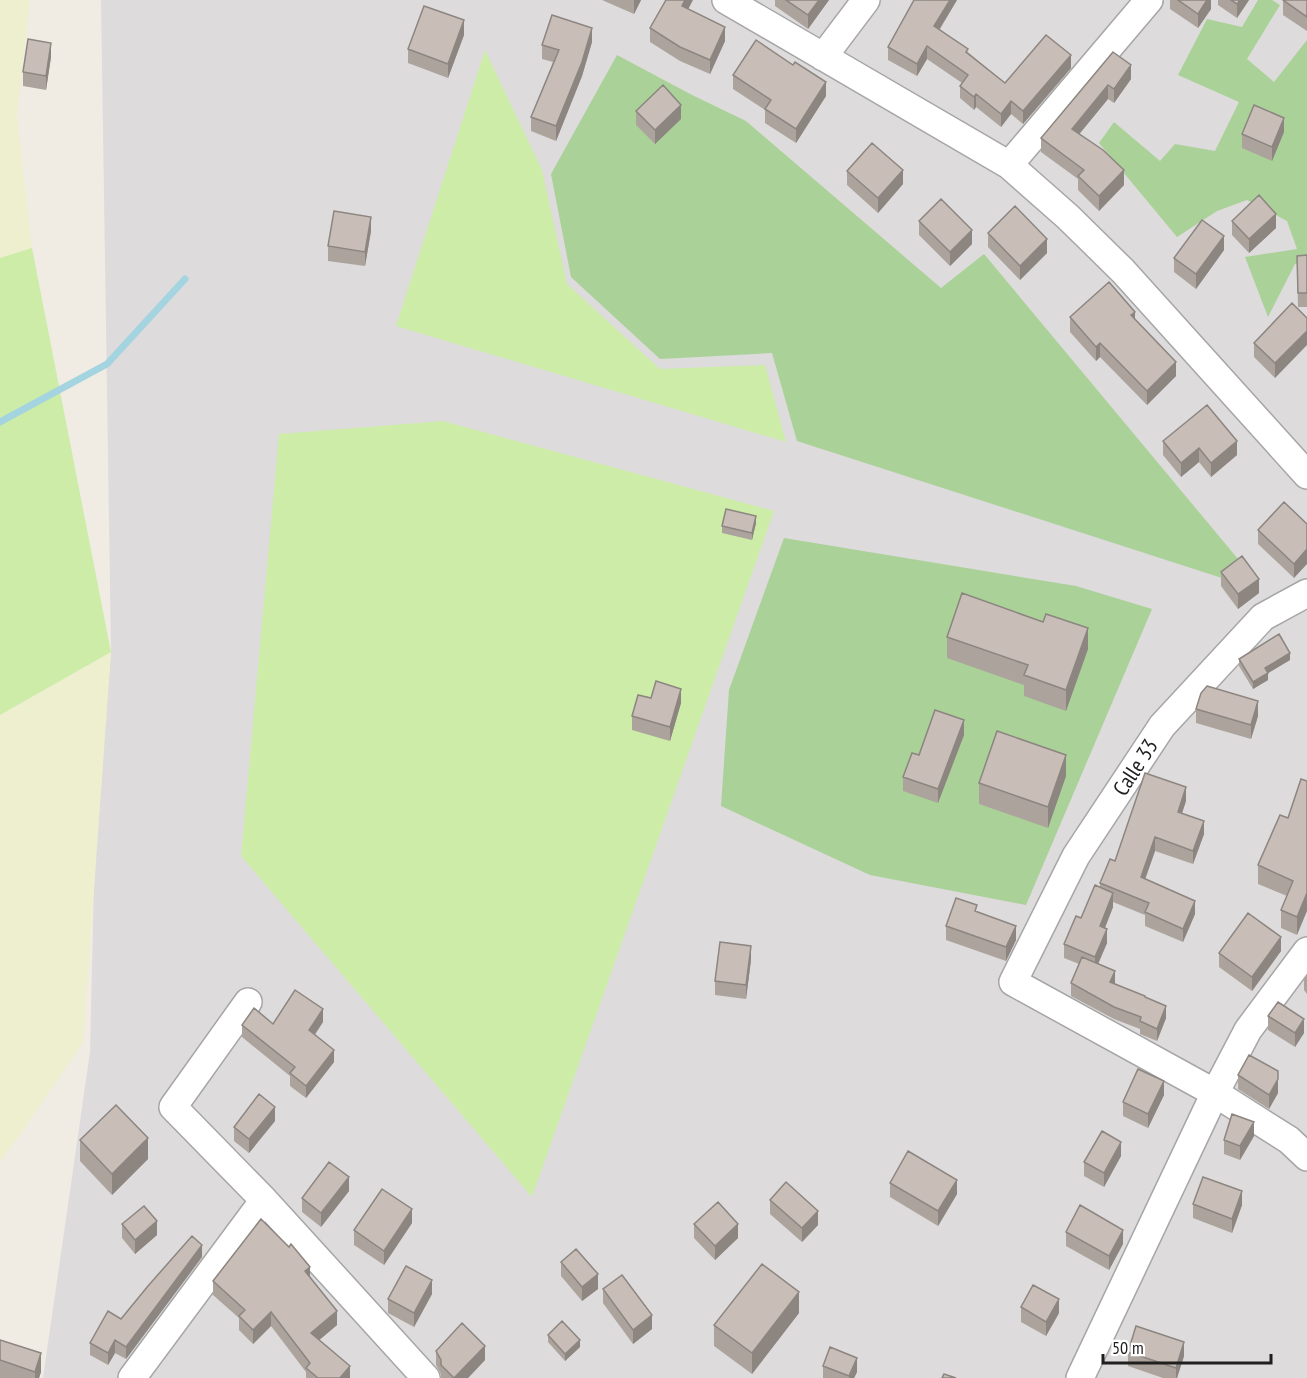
<svg xmlns="http://www.w3.org/2000/svg" width="1307" height="1378" font-family="'PT Sans Narrow',sans-serif">
<style>
.residential{fill:#dddbdc}
.farmland{fill:#eeefcf}
.grass{fill:#cceca8}
.forest{fill:#aad197}
.lines{fill:none;stroke-linecap:round;stroke-linejoin:round}
.stream{stroke:#a3d4df;stroke-width:7}
.minor-casing{stroke:#a6a6a6;stroke-width:30}
.minor{stroke:#fff;stroke-width:27}
.wall{fill:#aca39d}
.shaded-wall{fill:#8c8580}
.building{fill:#c8beb7;stroke:#8c8580;stroke-width:1.5}
.labels{text-anchor:middle;stroke-width:5;stroke-linejoin:round;paint-order:stroke}
.street-label{font-size:22px;fill:#1f1f1f;stroke:#fff}
</style>
<rect width="100%" height="100%" fill="#f0ece4"/>
<!-- residential -->
<path class="residential" d="M101 0H1307V1378H43L90 1052 95 838 111 652Z"/>
<!-- farmland -->
<path class="farmland" d="M0 0H30L17 115 32 248 0 258Z
M111 652 83 1043 0 1163V715Z"/>
<!-- grass -->
<path class="grass" d="M485 50 542 170 567 284 660 369 765 365 786 442 396 326Z
M32 248 111 652 0 715V258Z
M443 421 774 511 532 1197 241 856 279 434Z"/>
<!-- forest -->
<path class="forest" d="M1258 0H1272L1280 5 1247 59 1274 82 1307 40V264H1295L1268 317 1245 257 1297 249 1287 221 1247 200 1217 211 1177 237 1099 143 1114 122 1160 161 1175 144 1215 151 1239 102 1178 75 1207 19 1242 27Z
M617 55 692 95 746 121 941 288 984 254 1238 559 1225 579 797 441 772 353 660 359 571 277 551 174Z
M784 538 1076 586 1152 609 1026 905 870 875 721 806 729 690Z"/>
<g class="lines">
<!-- stream -->
<path class="stream" d="M0 422 107 364 185 279"/>
<!-- minor casing -->
<g class="minor-casing">
<path id="minor" d="M726 0 1009 165 1068 217 1123 271 1307 475
M823 57 866 0
M1009 165 1149 0
M1307 593 1263 617 1162 726 1076 856 1013 982 1215 1093 1289 1140 1307 1157
M248 1002 173 1107 264 1200 426 1378
M132 1378 264 1200
M1080 1378 1215 1093 1248 1030 1307 951"/>
</g>
<!-- minor -->
<use href="#minor" class="minor"/>
</g>
<!-- wall -->
<path class="wall" d="M602 0H641L634 14Z
M775 0H829L808 29 775 6Z
M957 0 940 29 1005 83 1071 68 1023 124 1011 114 1001 127 976 107 974 110 960 98V86L962 83 927 59 917 76 888 60V47Z
M1170 0H1211V9L1198 28 1170 9Z
M1218 0H1249L1237 18 1218 5Z
M1283 0H1307V31L1283 15Z
M688 9 725 41 710 74 680 61 650 42V28Z
M464 35 448 78 408 63V49Z
M592 42 582 76 556 141 531 131V117L553 62 542 59V45Z
M1113 52 1131 79 1114 103 1108 99 1079 134 1124 185 1099 211 1078 190V179L1041 152V138Z
M51 57 46 90 23 86V72Z
M793 65 826 96 796 143 765 123V110L733 89V75Z
M636 111 681 119 655 144 636 125Z
M1284 132 1272 161 1242 148V134Z
M847 171 903 184 878 213 847 185Z
M919 221 972 244 950 266 919 235Z
M1232 221 1276 228 1249 253 1232 235Z
M371 231 365 266 328 261V246Z
M988 233 1047 253 1020 280 988 247Z
M1224 250 1196 289 1174 272V258Z
M1307 255V307H1298L1297 256Z
M1292 303 1275 378 1254 357V343Z
M1070 317 1135 320 1176 376 1147 405 1100 357 1096 361 1070 332Z
M1163 441 1237 455 1211 477 1199 462 1181 477 1163 455Z
M756 523 752 540 722 533V526Z
M1307 524 1294 578 1258 544V530Z
M1221 572 1259 593 1238 609 1221 586Z
M1043 622 1088 649 1066 711 1024 696V685L947 658V637Z
M1239 659 1290 660 1268 673V680L1253 689 1239 666Z
M651 698 681 703 670 741 632 730V716Z
M1196 709 1258 716 1251 739 1196 723Z
M964 735 938 803 903 791V777L919 755Z
M1066 776 1048 828 979 804V783Z
M1301 779 1297 935 1281 928V910L1287 896 1258 884V865L1288 818Z
M1186 801 1182 813 1204 834 1193 864 1155 851 1145 879 1195 914 1183 942 1145 926V915L1113 902V907L1105 928 1107 943 1098 964 1115 984 1145 997 1166 1018 1157 1041 1140 1034V1029L1114 1019 1071 996V983L1079 964 1064 958V944L1100 887V883L1115 861Z
M977 912 1016 940 1006 961 946 940V926Z
M1281 951 1252 991 1219 967V953Z
M751 960 746 999 715 995V981Z
M1307 976V994L1304 990V978Z
M1268 1016 1304 1033 1295 1047 1268 1030Z
M323 1022 315 1035 334 1062 306 1098 290 1086V1076L242 1037V1025Z
M1238 1075 1278 1093 1269 1109 1238 1089Z
M1164 1095 1148 1128 1123 1116V1102Z
M275 1121 249 1153 234 1141V1127Z
M1254 1136 1240 1160 1224 1154V1140Z
M80 1140 148 1159 112 1195 80 1161Z
M1121 1156 1104 1187 1084 1176V1162Z
M890 1183 957 1194 938 1226 890 1197Z
M349 1191 321 1227 302 1212V1198Z
M770 1200 818 1225 802 1242 770 1214Z
M1193 1204 1242 1205 1232 1233 1193 1218Z
M412 1223 384 1265 354 1245V1230Z
M122 1224 157 1235 135 1254 122 1238Z
M694 1224 738 1238 715 1260 694 1238Z
M1066 1232 1123 1244 1109 1270 1066 1246Z
M202 1257 126 1359 115 1353 108 1365 90 1355V1343Z
M561 1262 598 1289 582 1301 561 1276Z
M310 1277 337 1325 319 1340 350 1378H306V1372L271 1326 253 1344 239 1330V1318L213 1295V1281Z
M603 1289 652 1329 633 1344 603 1303Z
M432 1294 414 1327 388 1313V1299Z
M1021 1307 1059 1313 1046 1336 1021 1322Z
M799 1313 752 1374 714 1346V1325Z
M548 1335 580 1347 565 1361 548 1342Z
M0 1340 41 1372 39 1378H0Z
M436 1351 485 1360 468 1378H441V1374L436 1365Z
M1128 1352 1184 1356 1177 1378H1163L1128 1366Z
M823 1366 857 1372 854 1378H823Z"/>
<!-- shaded-wall -->
<path class="shaded-wall" d="M634 0H641L634 14Z
M685 0H693L682 21V6Z
M819 0H829L808 29V15Z
M950 0H957L934 38V26Z
M1207 0H1211V9L1198 28V14Z
M1240 0H1249L1237 18V4Z
M464 20V35L448 78V64Z
M725 27V41L710 74V60Z
M592 28V42L582 76 556 141V126Z
M51 43V57L46 90V76Z
M927 46V59L917 76V64Z
M1071 55V68L1023 124V111Z
M1131 65V79L1114 103V89Z
M826 82V96L796 143V129Z
M1108 85V99L1072 143V129Z
M976 94V107L974 110V97Z
M1011 101V114L1001 127V114Z
M681 105V119L655 144V130Z
M1284 118V132L1272 161V147Z
M903 170V184L878 213V198Z
M1124 170V185L1099 211V196Z
M1276 214V228L1249 253V239Z
M371 217V231L365 266V252Z
M972 230V244L950 266V252Z
M1224 236V250L1196 289V274Z
M1047 239V253L1020 280V266Z
M1135 312V326L1131 315Z
M1307 331V345L1275 378V363Z
M1100 343V357L1096 361V347Z
M1176 362V376L1147 405V391Z
M1237 441V455L1211 477V463Z
M1199 448V462L1181 477V463Z
M756 516V523L752 540V533Z
M1307 549V564L1294 578V564Z
M1259 579V593L1238 609V594Z
M1088 628V649L1066 711V690Z
M1290 653V660L1265 675V668Z
M1268 673V680L1253 689V682Z
M681 689V703L670 741V727Z
M1258 701V716L1251 739V725Z
M964 720V735L938 803V789Z
M1066 755V776L1048 828V807Z
M1186 787V801L1178 825V812Z
M1204 821V834L1193 864V851Z
M1155 837V851L1141 891V877Z
M1113 893V907L1100 940V926Z
M1307 893V911L1297 935V917Z
M1195 901V914L1183 942V929Z
M1016 926V940L1006 961V947Z
M1107 929V943L1095 971V957Z
M1281 937V951L1252 991V977Z
M751 946V960L746 999V985Z
M1115 971V984L1110 982Z
M1166 1006V1018L1157 1041V1029Z
M323 1009V1022L309 1042V1030Z
M1304 1019V1033L1295 1047V1033Z
M334 1050V1062L306 1098V1086Z
M1278 1079V1093L1269 1109V1095Z
M1164 1081V1095L1148 1128V1114Z
M275 1107V1121L249 1153V1139Z
M1254 1122V1136L1240 1160V1146Z
M148 1138V1159L112 1195V1174Z
M1121 1142V1156L1104 1187V1173Z
M349 1177V1191L321 1227V1213Z
M957 1180V1194L938 1226V1211Z
M1242 1191V1205L1232 1233V1219Z
M412 1209V1223L384 1265V1251Z
M818 1211V1225L802 1242V1228Z
M157 1221V1235L135 1254V1240Z
M738 1224V1238L715 1260V1246Z
M1123 1230V1244L1109 1270V1256Z
M202 1245V1257L126 1359V1347Z
M310 1267V1281L305 1271Z
M598 1274V1289L582 1301V1287Z
M432 1280V1294L414 1327V1313Z
M799 1292V1313L752 1374V1353Z
M1059 1299V1313L1046 1336V1322Z
M337 1311V1325L311 1347V1333Z
M271 1312V1326L253 1344V1330Z
M652 1315V1329L633 1344V1330Z
M115 1340V1353L108 1365V1353Z
M580 1340V1347L565 1361V1354Z
M1184 1342V1356L1177 1378H1176V1368Z
M485 1346V1360L468 1378H454Z
M41 1353V1372L39 1378H35V1372Z
M857 1358V1372L854 1378H849Z
M350 1366V1378H340Z"/>
<!-- building -->
<path class="building" d="M666 0H685L682 6 725 27 710 60 680 47 650 28Z
M786 0H819L808 15Z
M914 0H950L934 26 968 49 966 52 1005 83 1046 35 1071 55 1023 111 1011 101 1001 114 976 94 974 97 960 86 968 75 927 46 917 64 888 47Z
M1178 0H1207L1198 14Z
M1231 0H1240L1237 4Z
M1283 0H1307V17Z
M424 6 464 20 448 64 408 49Z
M552 15 592 28 582 62 556 126 531 117 559 50 542 45Z
M28 39 51 43 46 76 23 72Z
M756 40 793 65 795 62 826 82 796 129 765 109 771 100 733 75Z
M1113 52 1131 65 1114 89 1108 85 1072 129 1103 150 1124 170 1099 196 1078 176 1084 170 1041 138Z
M663 85 681 105 655 130 636 111Z
M1254 105 1284 118 1272 147 1242 134Z
M872 143 903 170 878 198 847 171Z
M1259 195 1276 214 1249 239 1232 221Z
M941 199 972 230 950 252 919 221Z
M1015 206 1047 239 1020 266 988 233Z
M334 211 371 217 365 252 328 246Z
M1202 220 1224 236 1196 274 1174 258Z
M1307 255V293H1298L1297 256Z
M1109 282 1135 312 1131 315 1176 362 1147 391 1100 343 1096 347 1070 317Z
M1292 303 1307 318V331L1275 363 1254 343Z
M1207 405 1237 441 1211 463 1199 448 1181 463 1163 441Z
M1284 502 1307 524V549L1294 564 1258 530Z
M726 509 756 516 752 533 722 526Z
M1242 556 1259 579 1238 594 1221 572Z
M962 593 1043 622 1046 614 1088 628 1066 690 1024 675 1028 665 947 637Z
M1279 634 1290 653 1265 668 1268 673 1253 682 1239 659Z
M656 681 681 689 670 727 632 716 638 695 651 698Z
M1207 686 1258 701 1251 725 1196 709 1201 693Z
M935 710 964 720 938 789 903 777 912 753 919 755Z
M997 731 1066 755 1048 807 979 783Z
M1145 773 1186 787 1178 812 1204 821 1193 851 1155 837 1141 877 1195 901 1183 929 1145 912 1149 903 1100 883 1110 859 1115 861Z
M1301 779 1307 781V893L1297 917 1281 910 1293 881 1258 865 1280 815 1288 818Z
M1095 885 1113 893 1100 926 1107 929 1095 957 1064 944 1076 916 1081 918Z
M956 898 977 905 975 911 1016 926 1006 947 946 926Z
M1248 913 1281 937 1252 977 1219 953Z
M720 942 751 946 746 985 715 981Z
M1082 957 1115 971 1110 982 1145 996V997L1166 1006 1157 1029 1140 1021 1141 1017 1114 1007 1071 983Z
M295 990 323 1009 309 1030 334 1050 306 1086 290 1073 295 1067 242 1025 254 1008 273 1024Z
M1278 1002 1304 1019 1295 1033 1268 1016Z
M1249 1055 1278 1071V1079L1269 1095 1238 1075Z
M1138 1069 1164 1081 1148 1114 1123 1102Z
M259 1094 275 1107 249 1139 234 1127Z
M116 1105 148 1138 112 1174 80 1140Z
M1232 1114 1254 1122 1240 1146 1224 1140Z
M1102 1131 1121 1142 1104 1173 1084 1162Z
M908 1151 957 1180 938 1211 890 1183Z
M329 1162 349 1177 321 1213 302 1198Z
M1203 1177 1242 1191 1232 1219 1193 1204Z
M786 1182 818 1211 802 1228 770 1200Z
M382 1189 412 1209 384 1251 354 1230Z
M718 1202 738 1224 715 1246 694 1224Z
M1080 1205 1123 1230 1109 1256 1066 1232Z
M144 1206 157 1221 135 1240 122 1224Z
M261 1219 289 1247 291 1244 310 1267 305 1271 337 1311 311 1333 350 1366 340 1378H318L306 1368 310 1363 271 1312 253 1330 239 1316 245 1310 213 1281Z
M192 1236 202 1245 126 1347 115 1340 108 1353 90 1343 108 1311 121 1319 148 1286Z
M576 1249 598 1274 582 1287 561 1262Z
M762 1264 799 1292 752 1353 714 1325Z
M406 1266 432 1280 414 1313 388 1299Z
M622 1275 652 1315 633 1330 603 1289Z
M1033 1285 1059 1299 1046 1322 1021 1307Z
M562 1321 580 1340 565 1354 548 1335Z
M462 1323 485 1346 454 1378 441 1365V1360L436 1351Z
M1136 1326 1184 1342 1176 1368 1128 1352Z
M0 1340 41 1353 35 1372 0 1360Z
M830 1347 857 1358 849 1376 823 1366Z
M944 1374 956 1378H942Z"/>
<g class="labels">
<!-- street labels -->
<g class="street-label">
<text transform="translate(1135 767) rotate(-57)" y="8">Calle 33</text>
</g>
</g>
<!-- scale -->
<path d="M1103 1354v9h168v-9" fill="none" stroke="#1f1f1f" stroke-width="3"/>
<text x="1112" y="1354" font-size="18" fill="#1f1f1f" stroke="#ffffff" stroke-width="4.5" paint-order="stroke">50 m</text>
</svg>
